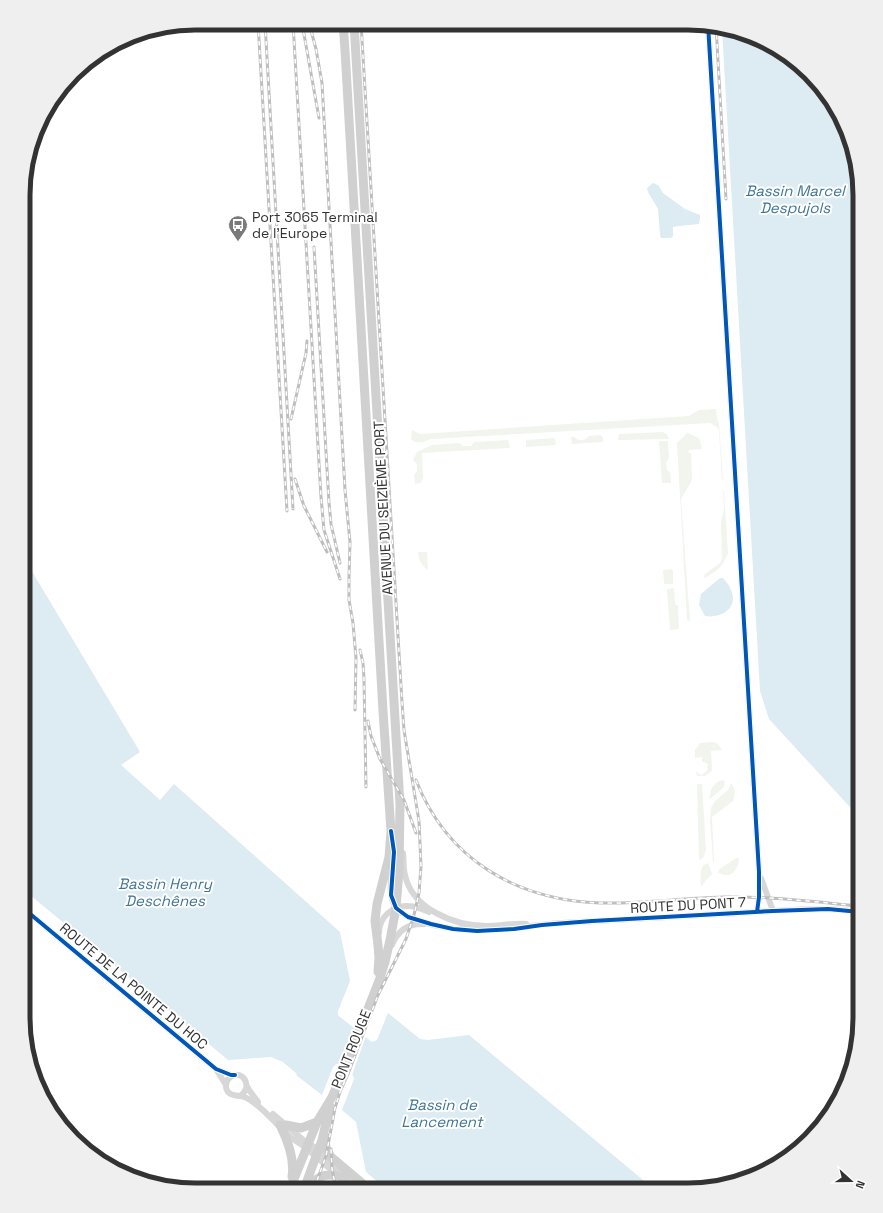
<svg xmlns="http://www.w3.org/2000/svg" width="883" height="1213" font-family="'Space Grotesk',sans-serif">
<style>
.green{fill:#f1f5ed}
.water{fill:#ddebf3}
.pier{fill:#fff}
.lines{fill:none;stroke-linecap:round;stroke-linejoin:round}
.minor{stroke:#d7d7d7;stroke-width:6}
.tertiary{stroke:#d7d7d7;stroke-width:8}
.secondary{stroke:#d0d0d0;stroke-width:9}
.rail-casing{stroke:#bebebe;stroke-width:3}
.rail{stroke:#fff;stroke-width:1.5;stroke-dasharray:4.5;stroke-linecap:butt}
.cycleway-casing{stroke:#fff;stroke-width:6}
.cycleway{stroke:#0057b8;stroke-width:4}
.labels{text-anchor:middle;stroke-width:4;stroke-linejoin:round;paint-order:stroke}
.poi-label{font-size:14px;fill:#333;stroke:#fff;text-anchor:start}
.street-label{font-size:14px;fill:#333;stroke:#fff}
.water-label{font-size:15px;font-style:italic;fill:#3f7597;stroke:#fff}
.rim{fill:none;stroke:#333;stroke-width:5}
</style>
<rect width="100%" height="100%" fill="#fff"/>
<!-- green -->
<path class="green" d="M716 409 717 419 719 423 723 480 722 481 719 432 718 428 710 423 431 439C425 442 417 445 411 439L412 430 420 434 689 416 699 410Z
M663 432 667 435 669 439 618 440 619 434Z
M687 433 699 438 702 449 689 450 688 453H691L692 480 681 499 690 622 687 619 677 443Z
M601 435 603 438V442L572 444 571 437H574L578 440H584L589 436Z
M555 438 556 445 526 447V440Z
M508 440 510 448 422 453 423 479H422L421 483 415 484 414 475 417 471V464L413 460 417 452 432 445 459 443 463 446H471L474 442Z
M659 441H668L669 458 666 462 667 470 670 472 671 483H662Z
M723 491H724L728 553C723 567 717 571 705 578L704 576 705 574 720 563 722 558 721 524 724 507Z
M418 552H427L428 570C421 565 419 561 418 552Z
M671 569 673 571V584H664L663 570Z
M674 588 675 604 678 606 679 629 670 630 667 589Z
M712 742 717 743 722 750 711 751 712 771 705 776H697L696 771 701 775 707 771 708 764 702 761V757L695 758V750L700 743Z
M722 780 725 781 724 787 710 799H709C711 790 712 783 722 780Z
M731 783C736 789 735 794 733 801L712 817 714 861 713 862 710 820 711 808 715 801 728 790Z
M702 784 706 850 703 858 699 860 697 784Z
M736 858H739C739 870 729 881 718 872L720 869Z
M707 863 709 865 712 874 706 880 702 886H701C701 877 698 868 707 863Z"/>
<!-- water -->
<path class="water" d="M722 29 784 52 817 81 842 118 860 194V818L769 719 760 691Z
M653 183 658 185 663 193 685 209 700 215V218L699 224 679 226 673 227V236L671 238H661L660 235 658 209 648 192 647 188Z
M24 558 140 752 121 765 160 800 174 784 340 932 350 981 338 1011V1015L340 1017 372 1042 377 1040 388 1013 420 1039 428 1040 469 1035 655 1190 386 1189 366 1172 356 1122 342 1110 354 1079C353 1072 344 1064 336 1064L333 1067 322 1095 296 1075 297 1074 283 1062 271 1057 228 1060 23 889Z
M720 578H723C725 581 729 584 730 588 740 606 723 619 705 616L699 605 701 594Z"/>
<!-- pier -->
<path class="pier" d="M355 1027 366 1036 352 1075 340 1067Z"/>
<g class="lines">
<!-- minor -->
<path class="minor" d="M708 24 759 872V897L757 912
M393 850C394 869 384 897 399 911 413 923 453 930 471 930 502 931 531 925 561 923 615 920 668 917 721 914 756 912 791 909 827 909 838 909 849 911 860 912
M403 853C404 860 403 868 405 875 412 909 455 926 486 926 499 926 512 923 526 924
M761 878 773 911
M23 908 216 1069 231 1075H235
M379 933C379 917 393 905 408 906 416 906 422 909 429 912
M392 945C398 930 408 923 424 924
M216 1069 226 1085
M247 1086 249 1090 258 1102
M240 1096C253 1088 244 1070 232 1076 226 1079 224 1087 228 1092 232 1096 235 1095 239 1096 244 1096 249 1099 253 1102 266 1111 275 1123 287 1134 292 1139 300 1144 307 1148
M273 1114 308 1144"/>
<!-- tertiary -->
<path class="tertiary" d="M308 1144 333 1161
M312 1152 332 1169 361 1189"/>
<!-- secondary -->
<path class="secondary" d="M343 23 345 50 383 711 391 831 389 857 377 904 375 921 378 945 379 958 378 972
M280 1125C288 1141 295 1159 292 1177
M286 1125 301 1128 317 1122
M325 1136C325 1145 326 1150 331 1157L369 1189
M290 1189 317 1122 332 1097 343 1072 379 981 385 962 390 940 396 908 399 871 400 804 354 23
M304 1189 322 1140 330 1106
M309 1189C317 1173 329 1173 345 1178"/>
<!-- rail casing -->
<g class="rail-casing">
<path id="rail" d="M258 23 287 511
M265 23 293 509
M293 23 321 497 324 530 340 579
M302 23 319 118
M309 23 316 49 322 83 345 490 350 542 349 577V600L353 623 356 658 355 710
M716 26 726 199
M314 247 329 503 331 524 340 563
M291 419 306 353 307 341
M295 479 304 506 327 552
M360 650 363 663 364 679 366 787
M368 721 371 736 380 759 404 800 416 833
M416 780C447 860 517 900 600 903 641 904 683 898 724 897 769 896 815 902 860 906
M331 1149 332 1169 336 1189
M314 1189 326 1156 335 1108 340 1092 348 1074 378 995 406 939 414 915 419 893 421 866 419 821 404 730 402 702 361 23"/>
</g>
<!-- rail -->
<use href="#rail" class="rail"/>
<!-- cycleway casing -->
<g class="cycleway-casing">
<path id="cycleway" d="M708 24 759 872V897L757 912
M391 831 394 852 391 895 396 908 408 917 431 924 453 929 477 931 514 929 542 925 592 921 773 911 828 909 860 912
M23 908 216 1069 231 1075H235"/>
</g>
<!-- cycleway -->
<use href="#cycleway" class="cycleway"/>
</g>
<!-- icons -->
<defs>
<g id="bus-pin" transform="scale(1)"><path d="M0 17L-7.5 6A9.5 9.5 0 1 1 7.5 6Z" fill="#7a7a7a" stroke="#fff"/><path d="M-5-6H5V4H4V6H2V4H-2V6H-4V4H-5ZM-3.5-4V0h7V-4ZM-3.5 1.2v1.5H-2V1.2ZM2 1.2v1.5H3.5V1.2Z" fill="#fff"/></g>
</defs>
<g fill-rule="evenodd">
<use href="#bus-pin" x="238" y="225"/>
</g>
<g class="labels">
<!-- poi labels -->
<g class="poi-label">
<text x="252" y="222">Port 3065 Terminal<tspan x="252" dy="16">de l'Europe</tspan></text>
</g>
<!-- street labels -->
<g class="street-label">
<text transform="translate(383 508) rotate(-93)" y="5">AVENUE DU SEIZIÈME PORT</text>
<text transform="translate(688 905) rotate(-3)" y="5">ROUTE DU PONT 7</text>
<text transform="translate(134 986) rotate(40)" y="5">ROUTE DE LA POINTE DU HOC</text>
<text transform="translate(351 1049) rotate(-68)" y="5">PONT ROUGE</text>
</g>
<!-- water labels -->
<g class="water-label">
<text x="795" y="196">Bassin Marcel<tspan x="795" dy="17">Despujols</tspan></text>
<text x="165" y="889">Bassin Henry<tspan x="165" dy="17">Deschênes</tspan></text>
<text x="442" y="1110">Bassin de<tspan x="442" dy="17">Lancement</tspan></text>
</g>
</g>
<!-- crop -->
<path d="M0 0H883V1213H0ZM195 30H688A165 165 0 0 1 853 195V1018A165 165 0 0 1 688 1183H195A165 165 0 0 1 30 1018V195A165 165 0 0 1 195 30Z" fill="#efefef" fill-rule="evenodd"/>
<path class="rim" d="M195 30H688A165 165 0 0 1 853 195V1018A165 165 0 0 1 688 1183H195A165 165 0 0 1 30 1018V195A165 165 0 0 1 195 30Z"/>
<!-- north arrow -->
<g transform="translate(851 1181) rotate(111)" stroke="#ffffff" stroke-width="3" paint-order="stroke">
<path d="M0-3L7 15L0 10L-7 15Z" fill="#333333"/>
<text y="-6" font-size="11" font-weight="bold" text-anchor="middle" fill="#333333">N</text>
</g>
</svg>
